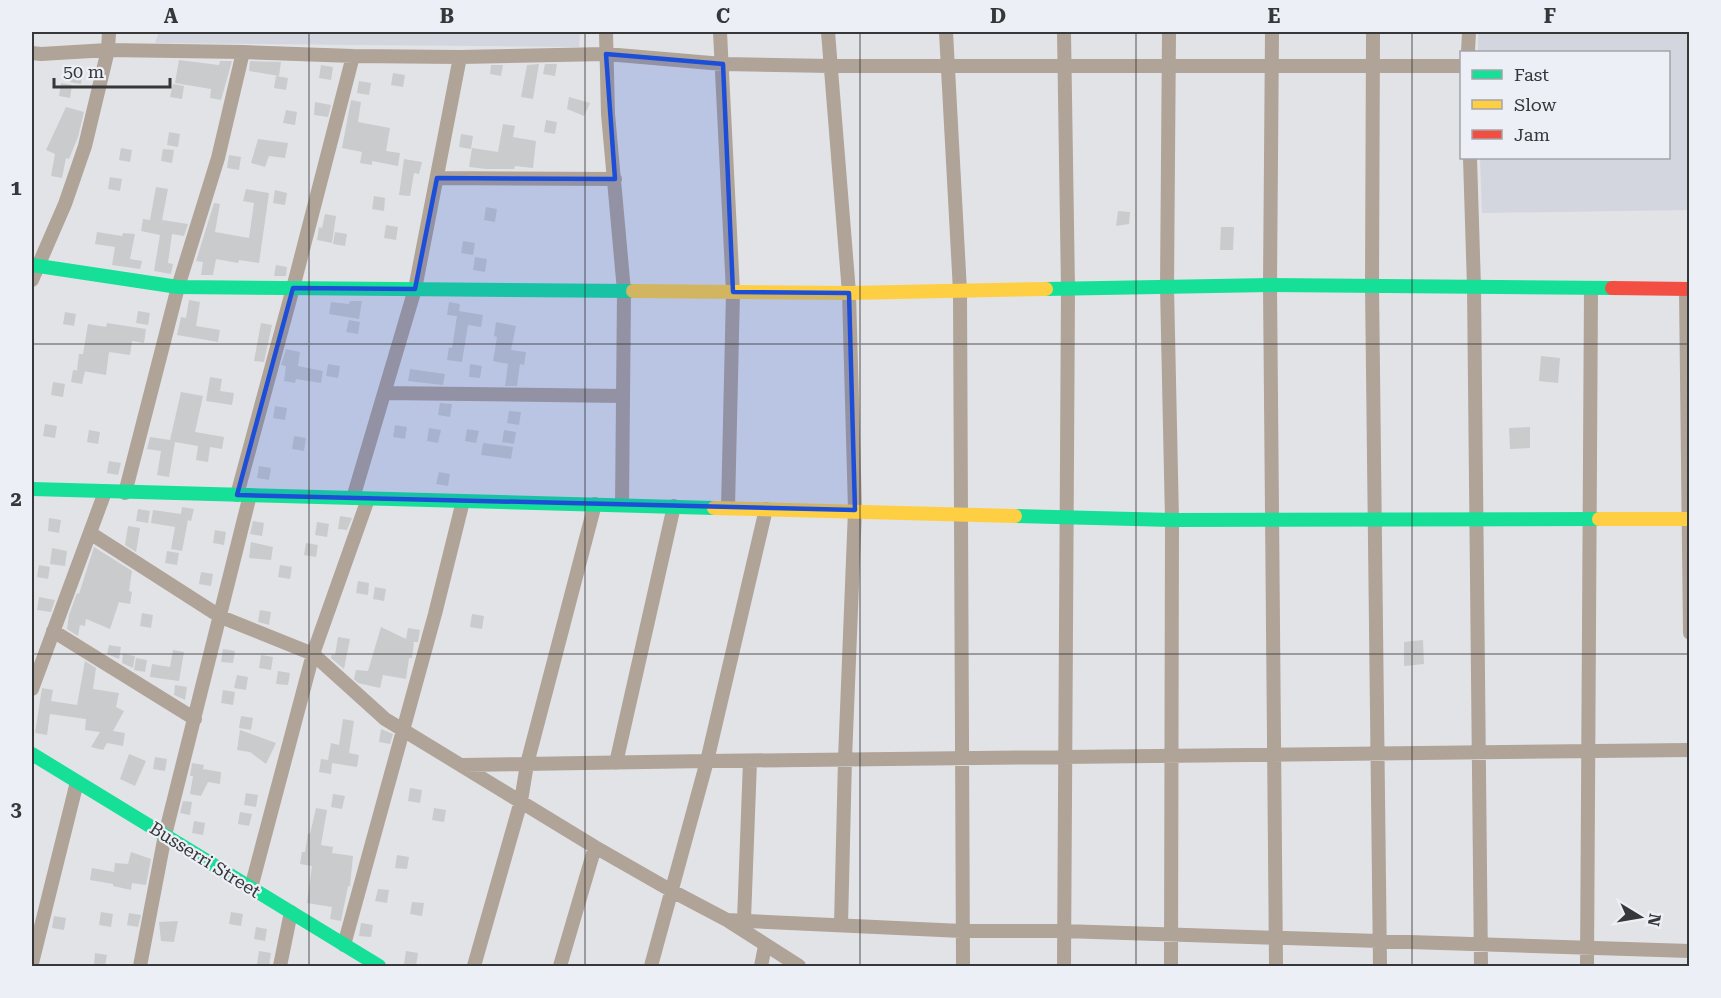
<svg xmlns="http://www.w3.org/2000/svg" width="1721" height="998" font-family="'Roboto Serif',serif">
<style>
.built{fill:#d3d6df}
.building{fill:#cacbcd}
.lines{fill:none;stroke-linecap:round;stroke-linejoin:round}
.street{stroke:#b0a398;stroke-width:14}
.fast{stroke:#16e098;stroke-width:14}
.slow{stroke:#ffcf43;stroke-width:14}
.jam{stroke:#f24e42;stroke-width:14}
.marked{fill:#1d4ed8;fill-opacity:0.2;stroke:#1d4ed8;stroke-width:4.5;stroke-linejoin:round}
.grid{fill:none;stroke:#363739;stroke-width:1.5;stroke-opacity:0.55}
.labels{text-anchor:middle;stroke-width:4.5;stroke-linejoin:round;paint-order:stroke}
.street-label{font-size:18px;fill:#363739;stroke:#edeff6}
.neatline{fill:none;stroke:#363739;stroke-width:2}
.grid-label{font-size:20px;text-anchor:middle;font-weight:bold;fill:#363739}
</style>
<rect width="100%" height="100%" fill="#e2e3e7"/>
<!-- built -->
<path class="built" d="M159 32H580L579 47 155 43Z
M1478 32H1689V210L1482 213 1480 158H1668V52H1478Z"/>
<!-- building -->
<path class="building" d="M179 60 219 65 220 61H232L221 100 210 98 211 89 175 83Z
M250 61 281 62 279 76 249 71Z
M539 64 533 99 521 97 527 65Z
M545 64H557L555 76 543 74Z
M321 65 333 67 331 80 319 78Z
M491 65H503L501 76 490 74Z
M72 69 83 71 81 84 70 82Z
M393 73 405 75 403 87 391 85Z
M276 76 288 78 286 90 274 88Z
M359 81 371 83 369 95 357 93Z
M61 83 72 85 70 98 59 96Z
M173 84 184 86 182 99 170 97Z
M569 97 590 103 584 116 567 109Z
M351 100 361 102 358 122 390 128 386 151 400 153 398 166 372 161V165L360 163 362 152 342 148Z
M315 102 331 105 328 117 314 115Z
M66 107 84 112 78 137 69 159 66 158 62 178 51 176 55 154 46 150Z
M286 110 297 112 295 125 283 123Z
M546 120 557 122 555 134 544 132Z
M503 124 515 126 513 137 536 141 533 168 515 166 514 169H486L469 167 472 148 498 152Z
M169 132 180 134 178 147 167 145Z
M461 134 473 136 471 149 459 147Z
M258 139 288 143 285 158 269 156 265 167 251 163Z
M121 148 132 150 130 162 119 160Z
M163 149 174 150 172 163 161 161Z
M229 155 241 157 239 170 227 168Z
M404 159 422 162 419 174 414 173 410 196 399 195Z
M110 177 122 179 120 191 108 189Z
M156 187 168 189 162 220 188 224 184 236 172 234 168 263 173 264 171 274 154 271 160 235 141 231 143 219 150 220Z
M246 189 269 193 259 263 239 260 238 263 216 259 213 275H201L203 262 196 261 214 203 220 204 215 232 249 238 254 203 243 201Z
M275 190 287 193 285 205 273 203Z
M374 196 385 198 384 211 372 209Z
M486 207 497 209 495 222 484 220Z
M1118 211 1130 212 1129 224 1116 226Z
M325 214 336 216 332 243 317 240 319 227 322 228Z
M386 225 398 227 396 240 384 238Z
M1221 227H1234L1233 250H1220Z
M97 232 122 236 123 233 135 234 130 259 142 261 140 269 112 265 115 247 95 244Z
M335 232 347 234 345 246 333 244Z
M463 241 475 243 473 255 461 253Z
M475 257 487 259 485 272 473 270Z
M276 265 287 267 286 276H274Z
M189 300 200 302 196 326 220 330 218 342 177 335 181 317 186 318Z
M350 301H362L359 319 329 314 331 302 349 304Z
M449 302 460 304 459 311 483 315 481 327 468 325 462 362 447 360 449 347 452 348 457 316 447 315Z
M138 311 150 313 148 325 136 323Z
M65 312 76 314 74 326 63 324Z
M349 320 360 322 358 334 346 332Z
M496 322 516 326 511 350 526 352 524 365 520 364 517 386H505L508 364 493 361 497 337 494 336Z
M107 323 146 329 144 343 132 341 130 355 109 352 106 375 77 370 79 354H83L88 324 106 327Z
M261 323 272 325 264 362 254 361Z
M286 349 300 352 298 366 323 371 321 383 296 379 295 383 284 381 286 366 281 365Z
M1541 356 1560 358 1558 383 1539 381Z
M328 364 340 366 338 378 326 376Z
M470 364 482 366 480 378 469 377Z
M410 369 445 374 443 385 408 381Z
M73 370 85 371 82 384 71 382Z
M210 377 222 379 220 391 234 393 232 405 206 401Z
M53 382 65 384 63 397 51 395Z
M181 392 203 396 195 432 224 437 222 449 210 447 208 462 196 460 198 446 175 442 169 477 157 475 161 451 147 449 150 437 170 440Z
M440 403 452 404 450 417 438 415Z
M275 406 287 408 285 420 273 418Z
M509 411 521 412 519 425 507 423Z
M45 424 57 426 55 438 43 436Z
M395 425 407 427 405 439 393 437Z
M1530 427V448L1510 449 1509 428Z
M429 428 441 430 438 443 427 441Z
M467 429 479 431 476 443 465 441Z
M89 430 100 432 98 444 87 442Z
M504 430 516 432 514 444 502 442Z
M294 436 306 438 304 451 292 449Z
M483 443 513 447 511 459 481 455Z
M109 461 121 463 118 475 107 473Z
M259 466 271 468 269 480 257 478Z
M439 472 450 474 448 486 436 484Z
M182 507 194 509 191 521 188 520 182 551 171 549 175 527 151 523 153 510 181 514Z
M138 509 150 511 148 523 136 521Z
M340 516 352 518 347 530 338 529Z
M49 518 61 520 59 533 48 531Z
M253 521 264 523 262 536 250 534Z
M317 522 329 524 327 537 315 535Z
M128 526 140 528 136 552 125 545Z
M215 530 226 532 224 545 213 543Z
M251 542 273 547 271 560 249 558Z
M306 543 318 545 316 557 304 555Z
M94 547 132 571 129 591 132 592 130 604 119 602 110 629 86 619 85 626 80 625 78 636 67 629 69 615 77 593 79 594Z
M52 548 67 551 65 566 50 564Z
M167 551 179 553 177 565 165 563Z
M39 565 50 567 48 579 37 577Z
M280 565 292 567 290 579 278 577Z
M201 572 213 574 211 586 199 584Z
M358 581 369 583 368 595 356 593Z
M375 587 386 589 384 601 373 599Z
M39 597 55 600 51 612 37 610Z
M260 610 271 612 269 625 258 622Z
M142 613 153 615 151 628 140 626Z
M472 614 484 616 482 629 470 627Z
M381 627 406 639 408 628 420 630 418 642H412L414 643 412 658H409L406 679 383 675 380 688 358 683 354 679 356 670 368 671Z
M338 637 350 639 344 669 331 658 332 654 335 655Z
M1423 640 1424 664 1404 666V642Z
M109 645 121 647 119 659 107 654Z
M223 649 235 651 233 663 221 662Z
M173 650 184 652 179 681 150 677 152 664 170 667Z
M123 654 135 656 133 668 122 663Z
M261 655 273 657 271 670 259 668Z
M136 658 147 660 145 672 134 670Z
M85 661 96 668 93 689 119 693 116 707 124 711 113 731 125 733 123 746 107 743 103 750 91 747 100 732 85 730 86 719 50 714 47 735 35 733 42 688 53 690 51 701 77 705Z
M278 671 290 673 288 685 276 684Z
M237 675 248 677 246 690 234 688Z
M175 685 187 687 185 700 174 695Z
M223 690 235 692 233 705 221 703Z
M241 716 253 718 251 730 239 728Z
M343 719 354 721 349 753 359 755 357 767 332 763 331 774 319 772 321 759 328 760 331 743 339 745Z
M381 729 393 734 390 744 379 742Z
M240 730 276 743 266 764 250 752 237 750Z
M129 754 146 761 135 786 120 779Z
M155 757 167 759 165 771 153 769Z
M192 763 204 765 203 769 221 772 220 784 208 782 201 796 190 794 193 776H190Z
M410 788 422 790 420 803 408 801Z
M246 793 258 795 256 807 244 805Z
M333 794 345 796 342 809 331 807Z
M183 801 192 802 190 815 180 813Z
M316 808 327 810 321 845 333 847 332 853 353 856 350 886H348L341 921 330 919 332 907 307 903 312 866 300 864 302 852H305L308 833 310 834Z
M434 808 446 810 444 822 432 820Z
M240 812 252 814 249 826 238 824Z
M194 821 205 823 203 835 192 833Z
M131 852 151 859 146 885 132 883 131 890 113 886V884L90 880 92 868 114 872 115 863 128 864Z
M397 855 409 857 407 869 395 868Z
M378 889 389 890 387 903 375 901Z
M412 902 424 903 422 916 410 914Z
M101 912 113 914 111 927 99 925Z
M231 912 243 914 241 926 229 924Z
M129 913 141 915 138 927 127 925Z
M54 916 66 918 64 930 52 928Z
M178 921 174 942 161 941 159 922Z
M361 923 373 925 371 937 359 936Z
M256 927 267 929 265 941 254 939Z
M259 951 271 953 269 966 257 964Z
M406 951 418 953 416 966 404 964Z
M95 953 107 955 105 966 94 965Z"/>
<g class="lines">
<!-- street -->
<path class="street" d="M606 32 608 114 624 291 622 505
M720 32 733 292 728 508
M828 32 849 293 855 510 845 759 841 925
M946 32 960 291 963 966
M1169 32 1167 287 1172 520 1171 966
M1272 32 1270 285 1276 966
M1373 32 1372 286 1380 966
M1468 52 1469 32
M32 53 41 54 108 50 243 52 353 56 460 57 606 54 723 64 830 66H1462
M1470 158 1474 287 1481 966
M437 178 615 179
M32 280 65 204 85 146 108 50 109 32
M1686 289 1690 633
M384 393 623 396
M125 493 178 287 218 158 243 52
M237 495 293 288 353 56
M353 498 415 289 460 57
M90 533 221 617 313 654 385 719 595 847 672 891 727 920 799 966
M53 631 195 719
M32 689 105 492
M616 763 674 506
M462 765 707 761 766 509
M251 888 313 654 368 499
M727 920 962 931H1063L1690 951
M744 920 750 761
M344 945 435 614 463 501
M32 963 77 782
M140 966 165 835 250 495
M280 966 291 912
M474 966 521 801 527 764 595 504
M560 966 595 847
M651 966 707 761 1690 750
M761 966 765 946
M1064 966 1068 289 1064 32
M1587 966 1591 288"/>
<!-- fast -->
<path class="fast" d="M32 265 178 287 633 291
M1046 289 1270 285 1612 288
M32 489 714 508
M1015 516 1172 520 1599 519
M32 754 379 966"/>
<!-- slow -->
<path class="slow" d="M633 291 849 293 1046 289
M714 508 1015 516
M1599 519H1690"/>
<!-- jam -->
<path class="jam" d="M1612 288 1690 289"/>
</g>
<!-- marked area -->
<path class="marked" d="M606 54 723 64 733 292 849 293 855 510 237 495 293 288 415 289 437 178 615 179Z"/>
<!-- grid -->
<path class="grid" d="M309 32V966M585 32V966M860 32V966M1136 32V966M1412 32V966M32 344H1690M32 654H1690"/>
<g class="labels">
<!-- street labels -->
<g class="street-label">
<text transform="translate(205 860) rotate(32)" y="6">Busserri Street</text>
</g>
</g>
<!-- border -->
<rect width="1721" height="998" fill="none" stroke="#edeff6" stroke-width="66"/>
<!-- legend -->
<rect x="1460" y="51" width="210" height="108" fill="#edeff6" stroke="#a4a5aa" stroke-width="1.5"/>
<rect x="1472" y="70" width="30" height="9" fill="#16e098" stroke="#a4a5aa" stroke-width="1.5"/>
<text x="1514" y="81" font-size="18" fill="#363739">Fast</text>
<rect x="1472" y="100" width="30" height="9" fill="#ffcf43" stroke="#a4a5aa" stroke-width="1.5"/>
<text x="1514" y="111" font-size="18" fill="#363739">Slow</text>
<rect x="1472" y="130" width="30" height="9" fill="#f24e42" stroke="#a4a5aa" stroke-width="1.5"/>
<text x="1514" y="141" font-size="18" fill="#363739">Jam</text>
<!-- north arrow -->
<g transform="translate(1640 917) rotate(101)" stroke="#edeff6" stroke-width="4.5" paint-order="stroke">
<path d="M0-4.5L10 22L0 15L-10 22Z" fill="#363739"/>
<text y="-9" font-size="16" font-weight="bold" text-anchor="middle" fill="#363739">N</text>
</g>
<!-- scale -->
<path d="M54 78v9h116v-9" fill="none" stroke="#363739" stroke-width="3"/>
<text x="63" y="78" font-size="18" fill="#363739" stroke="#edeff6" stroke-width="4.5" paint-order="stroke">50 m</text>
<rect x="33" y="33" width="1655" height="932" class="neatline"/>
<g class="grid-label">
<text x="171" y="23">A</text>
<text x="447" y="23">B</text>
<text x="723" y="23">C</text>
<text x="998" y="23">D</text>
<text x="1274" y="23">E</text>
<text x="1550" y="23">F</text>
<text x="16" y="195">1</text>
<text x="16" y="506">2</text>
<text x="16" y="816">3</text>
</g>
</svg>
